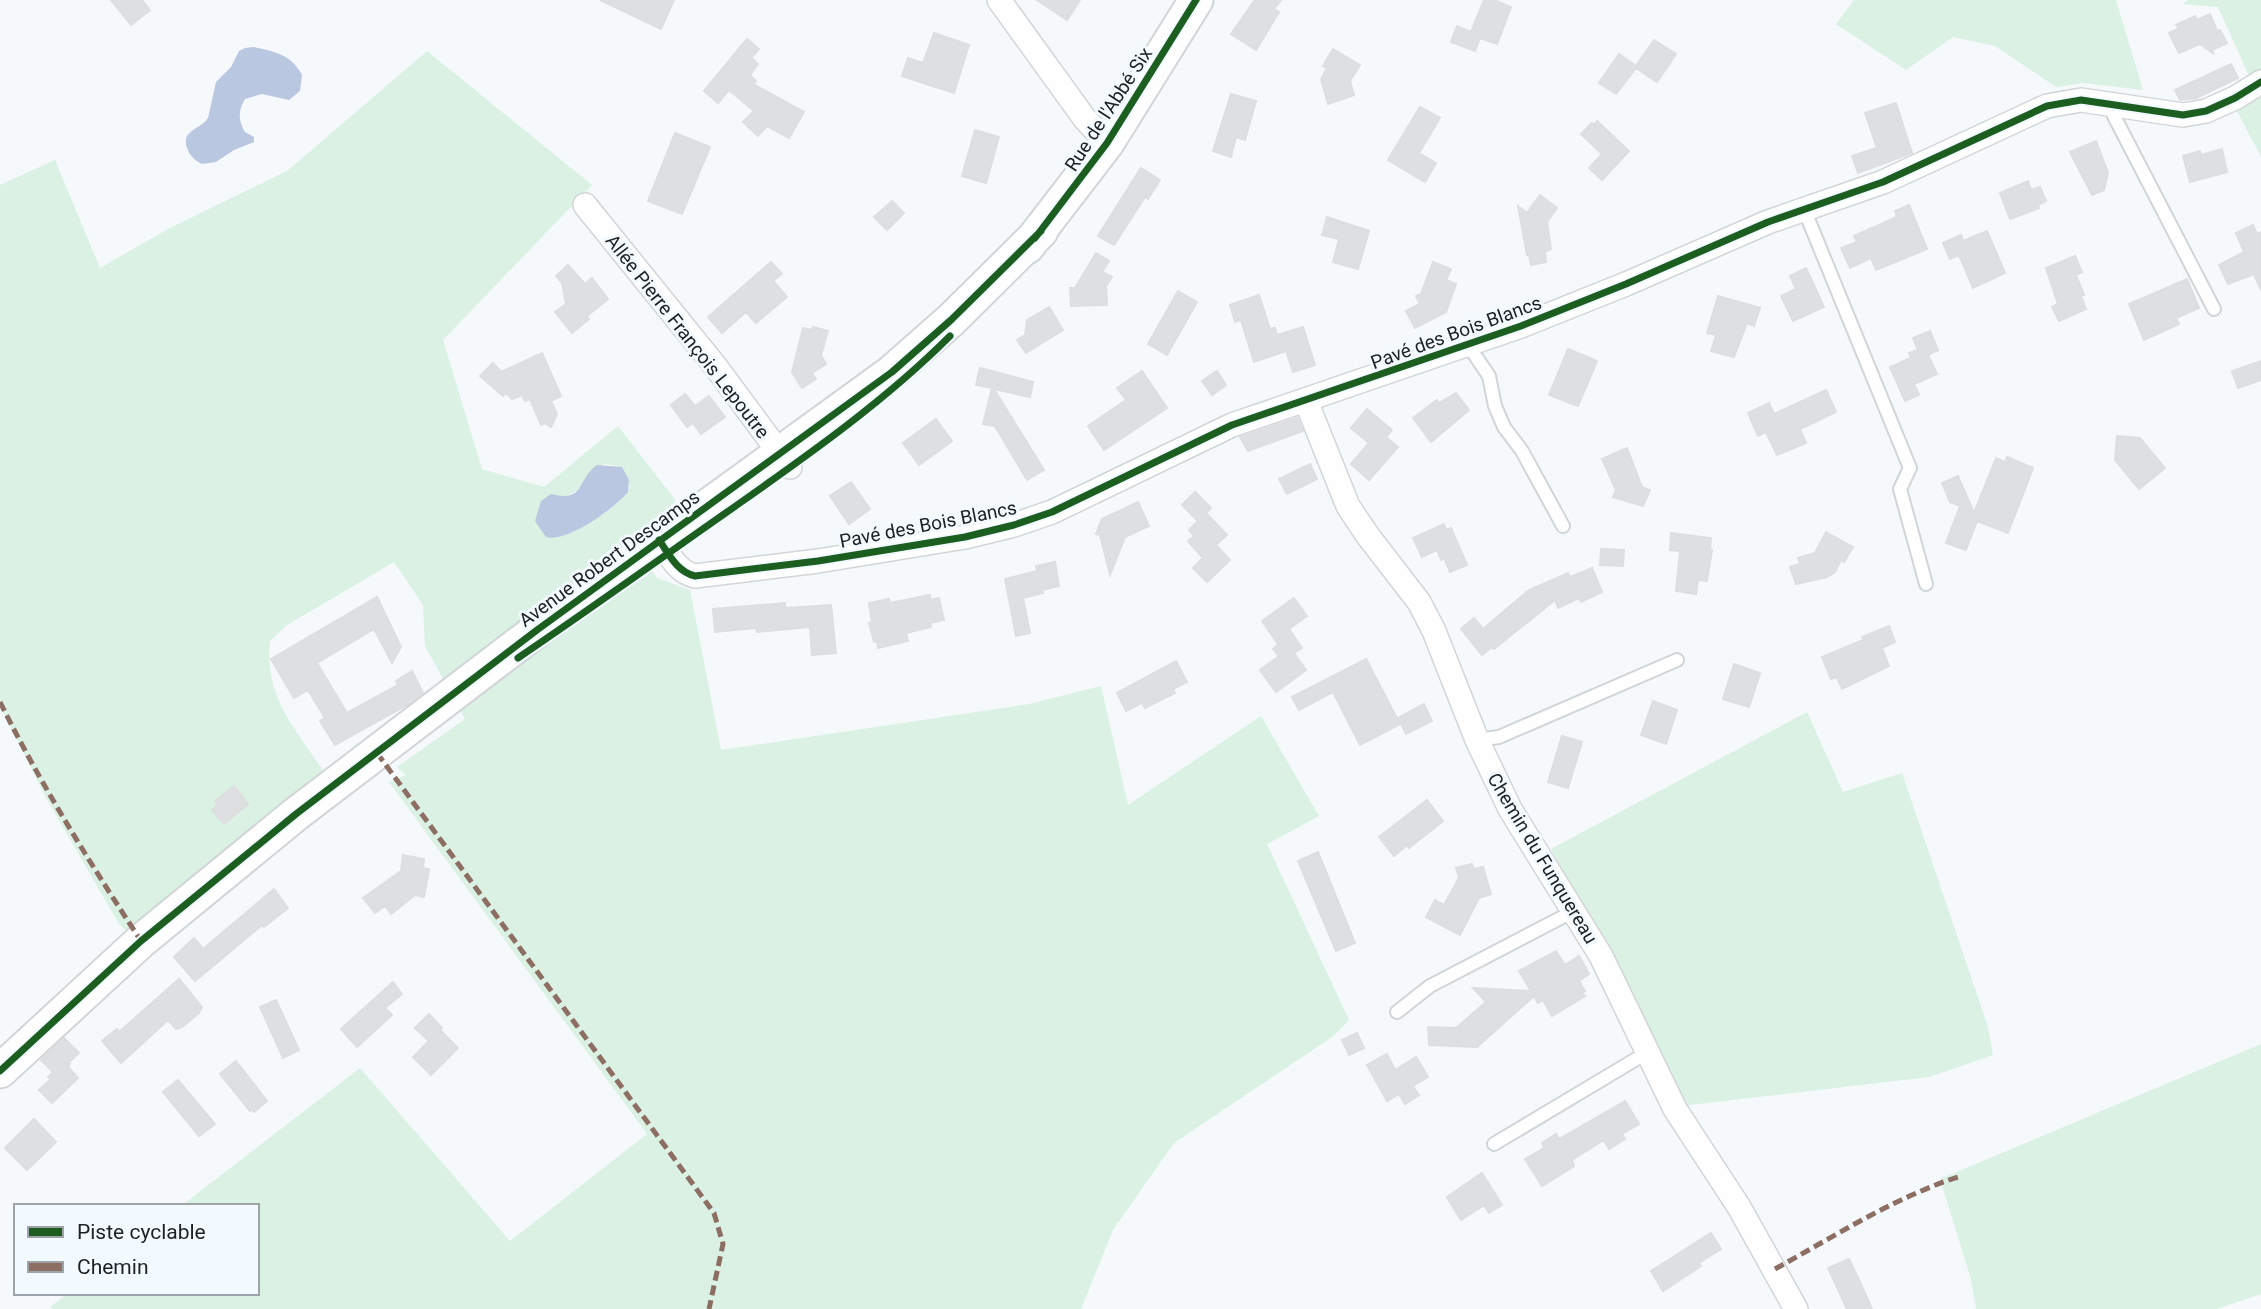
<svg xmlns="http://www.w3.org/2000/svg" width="2261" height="1309" font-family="Roboto,sans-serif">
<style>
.green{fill:#daf1e4;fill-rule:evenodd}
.water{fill:#bac7e0}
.building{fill:#dedfe1;stroke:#dddee0;stroke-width:2}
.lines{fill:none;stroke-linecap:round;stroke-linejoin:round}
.lane-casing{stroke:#d2d5d8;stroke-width:16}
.street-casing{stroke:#d2d5d8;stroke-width:26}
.secondary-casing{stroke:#d2d5d8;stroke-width:37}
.lane{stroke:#fefeff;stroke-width:12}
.street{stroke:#fefeff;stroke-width:23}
.secondary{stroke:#fefeff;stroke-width:33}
.quiet{stroke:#8d6e63;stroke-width:5;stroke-dasharray:10 5;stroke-linecap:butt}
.cycleway-casing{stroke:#f2f9ff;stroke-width:11}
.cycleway{stroke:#1b5e20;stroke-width:7}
.labels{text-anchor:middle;stroke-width:6;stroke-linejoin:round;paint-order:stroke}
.street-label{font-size:19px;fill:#1e2124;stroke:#f2f9ff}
</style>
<rect width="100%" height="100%" fill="#f5f9fc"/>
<!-- green -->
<path class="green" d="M1854 0H2116L2143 90 2083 83 2056 87 1995 46 1953 37 1906 70 1836 24Z
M2188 0H2261V93L2250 78 2218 7 2183 4Z
M427 51 592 185 443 340 482 469 544 487 618 426 676 501 631 539 657 578 690 590 721 750 1029 704 1101 686 1128 805 1261 716 1319 816 1267 844 1349 1020 1332 1037 1174 1143 1113 1230 1081 1309H54L50 1307 68 1293H257V1206H181L360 1068 510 1241 647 1134 389 782 406 775 397 767 465 719 425 646 423 605 394 562 287 625 270 641C264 697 295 728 324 772L127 931 119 924 45 796 0 706V185L55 160 100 268 168 229 287 171ZM604 464 622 467 630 486C620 508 591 521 572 533L563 497C578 493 584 484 590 470Z
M2261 96V157L2237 111Z
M1807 712 1843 792 1902 773 1988 1027 1993 1055 1929 1077 1682 1106 1620 977 1551 849Z
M2261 1044V1294L2216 1309H1976L1971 1279 1940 1179Z"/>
<!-- water -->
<path class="water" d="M254 47C275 52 291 54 302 75L300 91 289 100 262 94 245 99C238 110 238 121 245 132L254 137V142L234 150 216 162 202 164C194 160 190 156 187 148 181 130 200 130 208 118L216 82 231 67 239 51 245 48Z
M597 465 622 467 629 480 628 492C615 508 567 543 546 537L535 521 541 501 551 494C586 503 577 478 597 465Z"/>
<!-- building -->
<path class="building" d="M111 0H142L150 10 131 25Z
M600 0H674L661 29Z
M1037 0H1080L1067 20Z
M1255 0H1281L1274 9 1279 12 1256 50 1231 34Z
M1484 0H1494L1511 7 1497 44 1480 38 1475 51 1451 42 1457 26 1471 32Z
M2210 14 2217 31 2220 30 2227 43 2212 50 2214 54 2200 44 2179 53 2169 33 2180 28 2176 25 2195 16 2197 20Z
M934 33 969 45 954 93 902 76 908 58 923 63Z
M747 39 759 49 751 58 758 64 750 75 756 81 753 84 804 112 789 138 767 126 758 136 743 122 754 111 729 90 718 103 704 91Z
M1654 40 1676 54 1657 82 1636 68 1616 94 1599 83 1619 54 1636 66Z
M1333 49 1360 65 1350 81 1354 95 1328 104 1321 79 1327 68 1323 66Z
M2231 64 2238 78 2196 98 2180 100 2175 90Z
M1231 94 1256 101 1245 140 1236 137 1231 157 1213 151Z
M1896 103 1912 153 1858 173 1852 156 1877 148 1865 113Z
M1420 107 1440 118 1419 153 1436 163 1425 182 1388 160Z
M1597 121 1629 151 1602 180 1589 168 1602 154 1581 134 1592 123 1594 125Z
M975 130 999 137 986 183 962 176Z
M675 133 710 147 682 214 648 201Z
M2096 141 2108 173 2104 190 2092 195 2070 152Z
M2222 149 2227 172 2190 182 2183 156 2200 151 2201 155Z
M1141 168 1160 180 1148 199 1145 197 1114 245 1098 236Z
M2028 181 2031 190 2040 187 2046 201 2038 205 2039 208 2010 219 2000 193Z
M1540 195 1557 208 1547 222 1551 249 1545 252 1546 262 1531 265 1529 255H1527L1518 206 1527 213Z
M892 201 904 213 887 230 874 217Z
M1909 205 1927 249 1876 270 1871 258 1850 268 1841 248 1857 242 1854 236 1897 217 1895 211Z
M1327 217 1369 231 1358 269 1333 262 1339 239 1322 235Z
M2253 225 2257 234 2261 232V290L2254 274 2228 284 2219 265 2244 252 2236 233Z
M1987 231 2005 273 1973 288 1959 255 1950 259 1943 243 1961 235 1963 241Z
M1096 253 1109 261 1102 272 1112 277 1106 286 1107 305 1071 306 1070 288H1075Z
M2075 256 2082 272 2076 275 2084 295 2081 296 2086 309 2059 321 2052 307 2058 304 2046 268Z
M771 262 782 274 773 281 787 297 756 323 746 312 722 333 708 317Z
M1433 262 1451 269 1446 280 1456 284 1446 312 1415 328 1406 311 1420 304 1416 296 1421 294Z
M568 265 585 284 592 278 608 299 587 316 589 319 572 333 555 312 566 304 562 283 556 276Z
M1806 268 1824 307 1793 321 1781 296 1796 289 1790 276Z
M2187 279 2199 308 2176 318 2179 324 2144 340 2129 304Z
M1178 291 1197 302 1167 355 1148 344Z
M1259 295 1270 329 1275 328 1277 335 1303 327 1315 365 1293 372 1286 351 1254 362 1241 320 1235 322 1230 305Z
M1718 296 1760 308 1754 326 1747 323 1734 357 1711 351 1716 335 1707 333Z
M1049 307 1063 330 1026 353 1017 340 1025 335 1027 320Z
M813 327 828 331 821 355 826 364 812 373 816 379 802 388 792 372 803 328 812 330Z
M1930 331 1938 350 1928 355 1937 374 1914 384 1919 395 1905 401 1890 367 1911 358 1909 353 1918 350 1913 338Z
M1568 349 1597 361 1578 406 1549 395Z
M542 353 561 396 551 401 557 414 551 427 545 423 541 425 530 399 525 401 522 395 512 399 506 393 503 396 480 376 493 363 501 372Z
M2261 361V380L2238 388 2232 371Z
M980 368 1033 382 1030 397 994 389 1044 470 1027 480 995 426 983 424 992 388 976 385Z
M1142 371 1167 408 1104 450 1088 426 1126 400 1117 388Z
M1217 371 1226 385 1212 395 1202 381Z
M1826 390 1836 412 1800 429 1806 443 1777 455 1766 432 1758 436 1748 413 1769 403 1774 414Z
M1456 393 1469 410 1431 442 1413 418 1437 400 1439 403Z
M685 394 695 406 709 396 725 417 701 434 693 423 687 427 671 405Z
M1367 409 1392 430 1386 437 1398 447 1369 480 1351 464 1369 443 1351 428Z
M1297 418 1303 431 1248 451 1240 437Z
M936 419 952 441 919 465 903 443Z
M2117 436 2140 438 2165 468 2139 489 2115 460Z
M1627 448 1642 487 1650 490 1643 506 1613 497 1616 490 1602 459Z
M2007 457 2033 468 2008 533 1977 521 1966 550 1946 543 1960 506 1950 502 1942 483 1958 476 1974 513 1996 458 2005 462Z
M1310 464 1317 479 1287 494 1279 479Z
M851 482 870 509 849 524 830 496Z
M1195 492 1211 508 1206 513 1227 535 1216 545 1230 560 1207 582 1193 568 1203 558 1188 541 1194 536 1189 530 1198 521 1182 505Z
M1138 502 1149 526 1125 537 1110 575 1100 535 1096 534 1102 519Z
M1444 524 1446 530 1451 528 1467 565 1450 572 1444 558 1441 560 1437 550 1422 557 1413 538Z
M1826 532 1853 547 1844 562 1841 560 1835 572 1827 577 1796 584 1790 567 1800 564 1798 558 1815 553Z
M1671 533 1711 538 1710 549 1712 550 1707 581 1698 580 1696 594 1676 591 1680 551 1670 550Z
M1601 549 1624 550 1623 566 1600 565Z
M1055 562 1059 586 1042 590 1043 593 1023 598 1030 633 1016 636 1005 579 1037 571 1036 566Z
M1592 568 1602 592 1581 602 1579 598 1558 608 1555 600 1494 649 1492 647 1482 655 1461 629 1474 618 1483 629 1529 590 1568 573 1570 577Z
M930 595V600L939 598 944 620 930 623 931 627 906 633 908 641 878 648 877 641 874 642 869 623 872 622 869 603 889 599 890 603Z
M377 597 401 647 392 663 374 629 317 663 347 713 398 685 396 681 412 671 423 693 407 705 335 745 320 721 325 718 308 690 294 698 271 659Z
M1294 598 1307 616 1289 629 1302 648 1294 653 1306 670 1276 692 1260 670 1279 656 1273 649 1278 644 1262 621Z
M785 603V608L831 605 836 653 812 655 810 627 757 632 756 628 715 632 713 609Z
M1889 626 1895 642 1882 648 1889 666 1842 689 1837 677 1831 679 1822 657 1863 640 1862 637Z
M1366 659 1400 724 1360 745 1333 692 1299 710 1292 697Z
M1176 661 1187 682 1173 689 1175 693 1145 708 1142 703 1126 711 1117 693Z
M1734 664 1760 673 1749 707 1723 699Z
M1653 701 1677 710 1666 744 1641 735Z
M1424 704 1432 721 1406 734 1398 718Z
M1562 736 1582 742 1568 788 1548 782Z
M234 786 248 804 224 824 212 810 218 805 215 801Z
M1427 800 1443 821 1409 848 1407 845 1394 856 1379 837Z
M1318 852 1355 943 1336 951 1298 861Z
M403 855 424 859 423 868 429 869 424 897 415 895 391 914 385 906 375 913 363 898 401 871Z
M1472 864 1474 869 1483 867 1491 894 1479 898 1460 935 1426 917 1435 900 1444 905 1459 878 1456 868Z
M274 889 288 908 264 927 262 925 195 981 174 957 194 938 203 949Z
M1556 951 1565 965 1579 956 1589 974 1579 981 1585 991 1582 993 1585 996 1552 1016 1543 1000 1538 1003 1534 996 1477 1047 1429 1045 1428 1027 1456 1028 1486 1002 1473 988 1531 991 1519 971Z
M179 979 202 1007 199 1013 182 1027 176 1029 168 1020 121 1063 102 1041 117 1029 119 1032Z
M393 982 402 994 385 1008 392 1015 357 1047 341 1029Z
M276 1000 299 1050 283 1058 260 1007Z
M429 1014 442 1028 440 1030 458 1048 431 1075 413 1057 429 1041 415 1028Z
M1357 1033 1364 1048 1349 1055 1342 1040Z
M64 1038 79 1053 68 1063 70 1064 68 1067 78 1078 52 1103 39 1090 51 1079 48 1077 53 1072 41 1060Z
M1387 1054 1395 1070 1416 1057 1428 1077 1413 1086 1419 1095 1405 1104 1399 1094 1387 1101 1367 1065Z
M236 1061 267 1101 254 1112 252 1109 250 1111 220 1074Z
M178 1080 215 1124 199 1136 163 1092Z
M1625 1101 1639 1124 1622 1134 1625 1139 1609 1149 1604 1140 1572 1160 1574 1166 1542 1186 1525 1159 1544 1148 1542 1143 1556 1134 1559 1139Z
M34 1119 56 1142 27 1170 5 1148Z
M1482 1173 1502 1205 1489 1213 1484 1205 1461 1220 1447 1197Z
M1711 1233 1721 1249 1699 1263 1701 1266 1663 1291 1651 1271Z
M1849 1259 1859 1280 1872 1309H1847L1828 1268Z"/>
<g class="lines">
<!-- lane casing -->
<g class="lane-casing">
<path id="lane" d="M2111 103 2114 116 2214 309
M1804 209 1910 468 1900 489 1926 584
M1468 345 1489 376 1495 406 1504 427 1522 451 1563 526
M1477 740 1499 737 1677 660
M1397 1012 1430 986 1574 911
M1494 1144 1648 1052"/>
</g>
<!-- street casing -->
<g class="street-casing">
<path id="street" d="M999 0 1085 119 1107 143
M585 205 716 367 790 467
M1306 401 1348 506 1368 536 1419 602 1434 631 1477 740 1510 809 1601 956 1675 1109 1739 1207 1796 1309
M659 540C669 554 677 572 695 576L818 561 965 537 1014 525 1052 512 1232 425 1521 326 1626 284 1768 222 1883 182 2047 106 2081 100 2183 115 2206 111 2235 98 2261 82"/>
</g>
<!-- secondary casing -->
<g class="secondary-casing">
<path id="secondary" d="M1027 247 1107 143 1196 0
M0 1071 141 941 296 814 537 630 892 372 951 320 1041 231"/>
</g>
<!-- lane -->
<use href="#lane" class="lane"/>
<!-- street -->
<use href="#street" class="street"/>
<!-- secondary -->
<use href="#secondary" class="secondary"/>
<!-- quiet -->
<path class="quiet" d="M0 702C41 785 90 863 141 941
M377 753 714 1213 723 1244 709 1309
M1775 1269C1835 1236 1895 1197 1961 1176"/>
<!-- cycleway casing -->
<g class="cycleway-casing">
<path id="cycleway" d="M1035 238 1107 143 1196 0
M659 540C669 554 677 572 695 576L818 561 965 537 1014 525 1052 512 1232 425 1521 326 1626 284 1768 222 1883 182 2047 106 2081 100 2183 115 2206 111 2235 98 2261 82
M518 658C592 608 664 556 737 505 811 453 886 400 950 336
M0 1071 141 941 296 814 537 630 892 372 951 320 1041 231"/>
</g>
<!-- cycleway -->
<use href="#cycleway" class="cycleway"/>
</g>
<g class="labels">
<!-- street labels -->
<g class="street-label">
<text transform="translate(1108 109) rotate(-57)" y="7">Rue de l'Abbé Six</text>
<text transform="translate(1456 332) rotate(-20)" y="7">Pavé des Bois Blancs</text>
<text transform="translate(688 336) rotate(52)" y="7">Allée Pierre François Lepoutre</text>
<text transform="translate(928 524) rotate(-11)" y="7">Pavé des Bois Blancs</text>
<text transform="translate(609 558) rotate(-36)" y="7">Avenue Robert Descamps</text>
<text transform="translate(1543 858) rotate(59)" y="7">Chemin du Funquereau</text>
</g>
</g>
<!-- legend -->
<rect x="14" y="1204" width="245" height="91" fill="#f2f9ff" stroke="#9da3a7" stroke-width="2"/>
<rect x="28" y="1227" width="35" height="10" fill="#1b5e20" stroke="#9da3a7" stroke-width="2"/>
<text x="77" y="1239" font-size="21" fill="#1e2124">Piste cyclable</text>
<rect x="28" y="1262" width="35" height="10" fill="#8d6e63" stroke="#9da3a7" stroke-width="2"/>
<text x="77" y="1274" font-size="21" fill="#1e2124">Chemin</text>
</svg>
